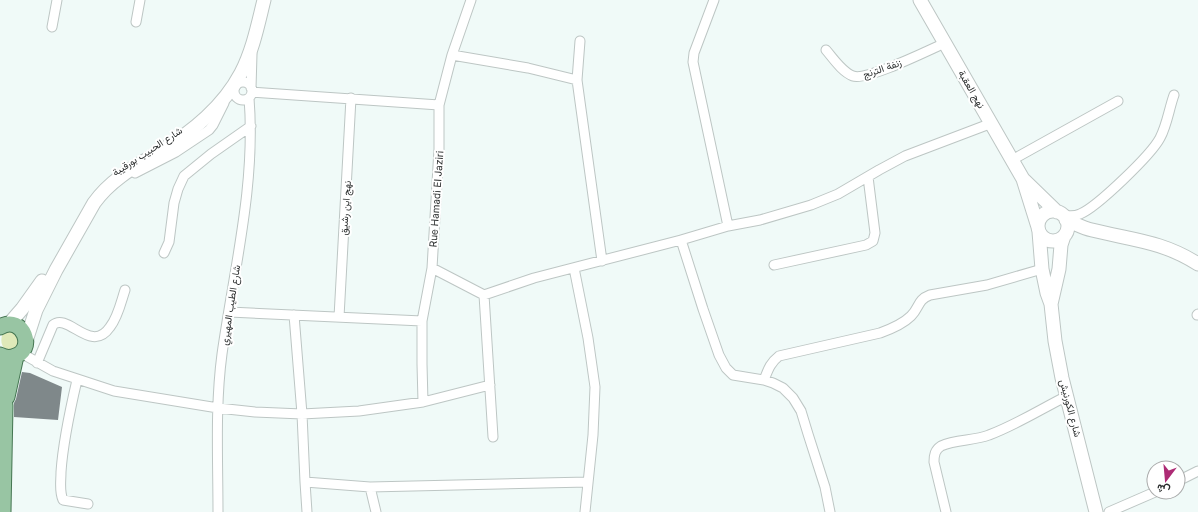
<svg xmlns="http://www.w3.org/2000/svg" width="1198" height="512" font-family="Inter,Vazirmatn,sans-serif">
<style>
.green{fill:#dfe9b9}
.building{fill:#7f888a}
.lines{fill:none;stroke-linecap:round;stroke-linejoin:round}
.street-casing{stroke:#bdc6c4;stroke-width:11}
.secondary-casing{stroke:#bdc6c4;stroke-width:15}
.primary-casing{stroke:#457652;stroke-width:17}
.street{stroke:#fff;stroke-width:9}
.secondary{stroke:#fff;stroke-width:13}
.primary{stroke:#98c5a3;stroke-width:15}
.labels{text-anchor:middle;stroke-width:4;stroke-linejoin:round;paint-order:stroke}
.street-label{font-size:10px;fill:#2a2d2d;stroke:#fff}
</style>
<rect width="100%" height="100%" fill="#f0faf8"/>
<!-- green -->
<path class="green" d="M12 330 20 340 15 350H7C1 348 0 339 3 333 5 331 9 331 12 330Z"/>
<!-- building -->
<path class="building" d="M22 372 30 373 62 387 58 420 14 417V403L16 399Z"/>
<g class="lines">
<!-- street casing -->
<g class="street-casing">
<path id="street" d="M714 0 694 53 693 62 728 226
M136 22 140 0
M52 27 57 0
M580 41 577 80 602 261
M826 50C833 58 842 72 853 76 867 81 929 50 945 43
M452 55 528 68 577 80
M234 91a9 9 0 1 1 18 0a9 9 0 1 1-18 0Z
M251 88 252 54
M252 92 439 105
M1012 160 1118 101
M135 173 176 152 209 130 213 125 224 103
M1062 215C1069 216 1074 217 1080 214 1097 207 1151 155 1160 138 1167 125 1169 109 1174 95
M681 240 703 309 719 355 726 368 733 375 764 380 773 383 783 388 793 398 801 411 808 434 825 487 830 512
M164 253 169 242 174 203 178 189 184 176 211 154 251 126
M774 265 866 245 873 241 875 233 868 177
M432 268 484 295 534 278 681 240 728 226 760 220 811 205 838 194 879 170 905 156 992 123
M574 268 588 338 595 387 593 435 585 512
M484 295 493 437
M229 312 422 321
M294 315 302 414 305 482 307 512
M1197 315 1198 314
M339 317 351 98
M21 353 53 371 114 391 218 408 255 412 302 414 359 411 423 402 490 385
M37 363 53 325C68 312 91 355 110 327 118 317 121 302 125 290
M77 380C70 410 63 441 61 472 61 482 59 491 63 500L88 504
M764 380C768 370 770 363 779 356L880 333C891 329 903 324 911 316 920 307 917 300 930 295L987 285 1042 269
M423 402 422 364V321L432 268 439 149V105L452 55 471 0
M1178 481 1198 471
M305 482 370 487 588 482
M370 487 376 512
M218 512C218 460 215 406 222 354 234 269 256 184 249 98
M946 512 934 462C934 455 935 450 941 446 956 439 974 441 989 435 1016 425 1041 409 1067 396
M1109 512 1155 492"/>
</g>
<!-- secondary casing -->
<g class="secondary-casing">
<path id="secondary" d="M920 0 1023 179 1038 227
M1024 180 1057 212
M1038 226a15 15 0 1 1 30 0a15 15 0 1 1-30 0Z
M1066 220C1074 223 1083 228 1092 230 1132 240 1162 241 1198 264
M1039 232 1042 269 1047 293 1051 304 1055 341 1062 378 1096 512
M1051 304 1059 269 1061 245 1064 236
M9 324 22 309 42 281
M26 341 36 310 56 270 94 203C111 179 136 166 161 151 193 131 223 107 241 73 253 50 258 24 264 0"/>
</g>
<!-- primary casing -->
<g class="primary-casing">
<path id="primary" d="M0 327C23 313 38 352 12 357 8 358 4 357 0 355
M0 368 5 406 3 512
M7 397 16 356"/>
</g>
<!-- street -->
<use href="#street" class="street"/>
<!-- secondary -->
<use href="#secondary" class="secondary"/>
<!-- primary -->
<use href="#primary" class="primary"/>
</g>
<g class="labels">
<!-- street labels -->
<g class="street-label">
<text transform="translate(882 68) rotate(-19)" y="4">زنفة الترنج</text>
<text transform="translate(972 89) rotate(60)" y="4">نهج العقبة</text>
<text transform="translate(147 151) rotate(-33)" y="4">شارع الحبيب بورقيبة</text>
<text transform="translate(436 199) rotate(-86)" y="4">Rue Hamadi El Jaziri</text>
<text transform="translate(345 208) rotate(-86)" y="4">نهج ابن رشيق</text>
<text transform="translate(230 305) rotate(-81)" y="4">شارع الطيب المهيري</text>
<text transform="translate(1071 408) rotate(75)" y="4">شارع الكورنيش</text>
</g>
</g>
<!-- north arrow -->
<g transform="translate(1166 480) rotate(196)"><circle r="19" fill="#ffffff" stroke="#aaabab"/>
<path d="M0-3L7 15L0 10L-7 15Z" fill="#ad2b75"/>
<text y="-6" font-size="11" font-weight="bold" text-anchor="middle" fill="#2a2d2d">ش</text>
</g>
</svg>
